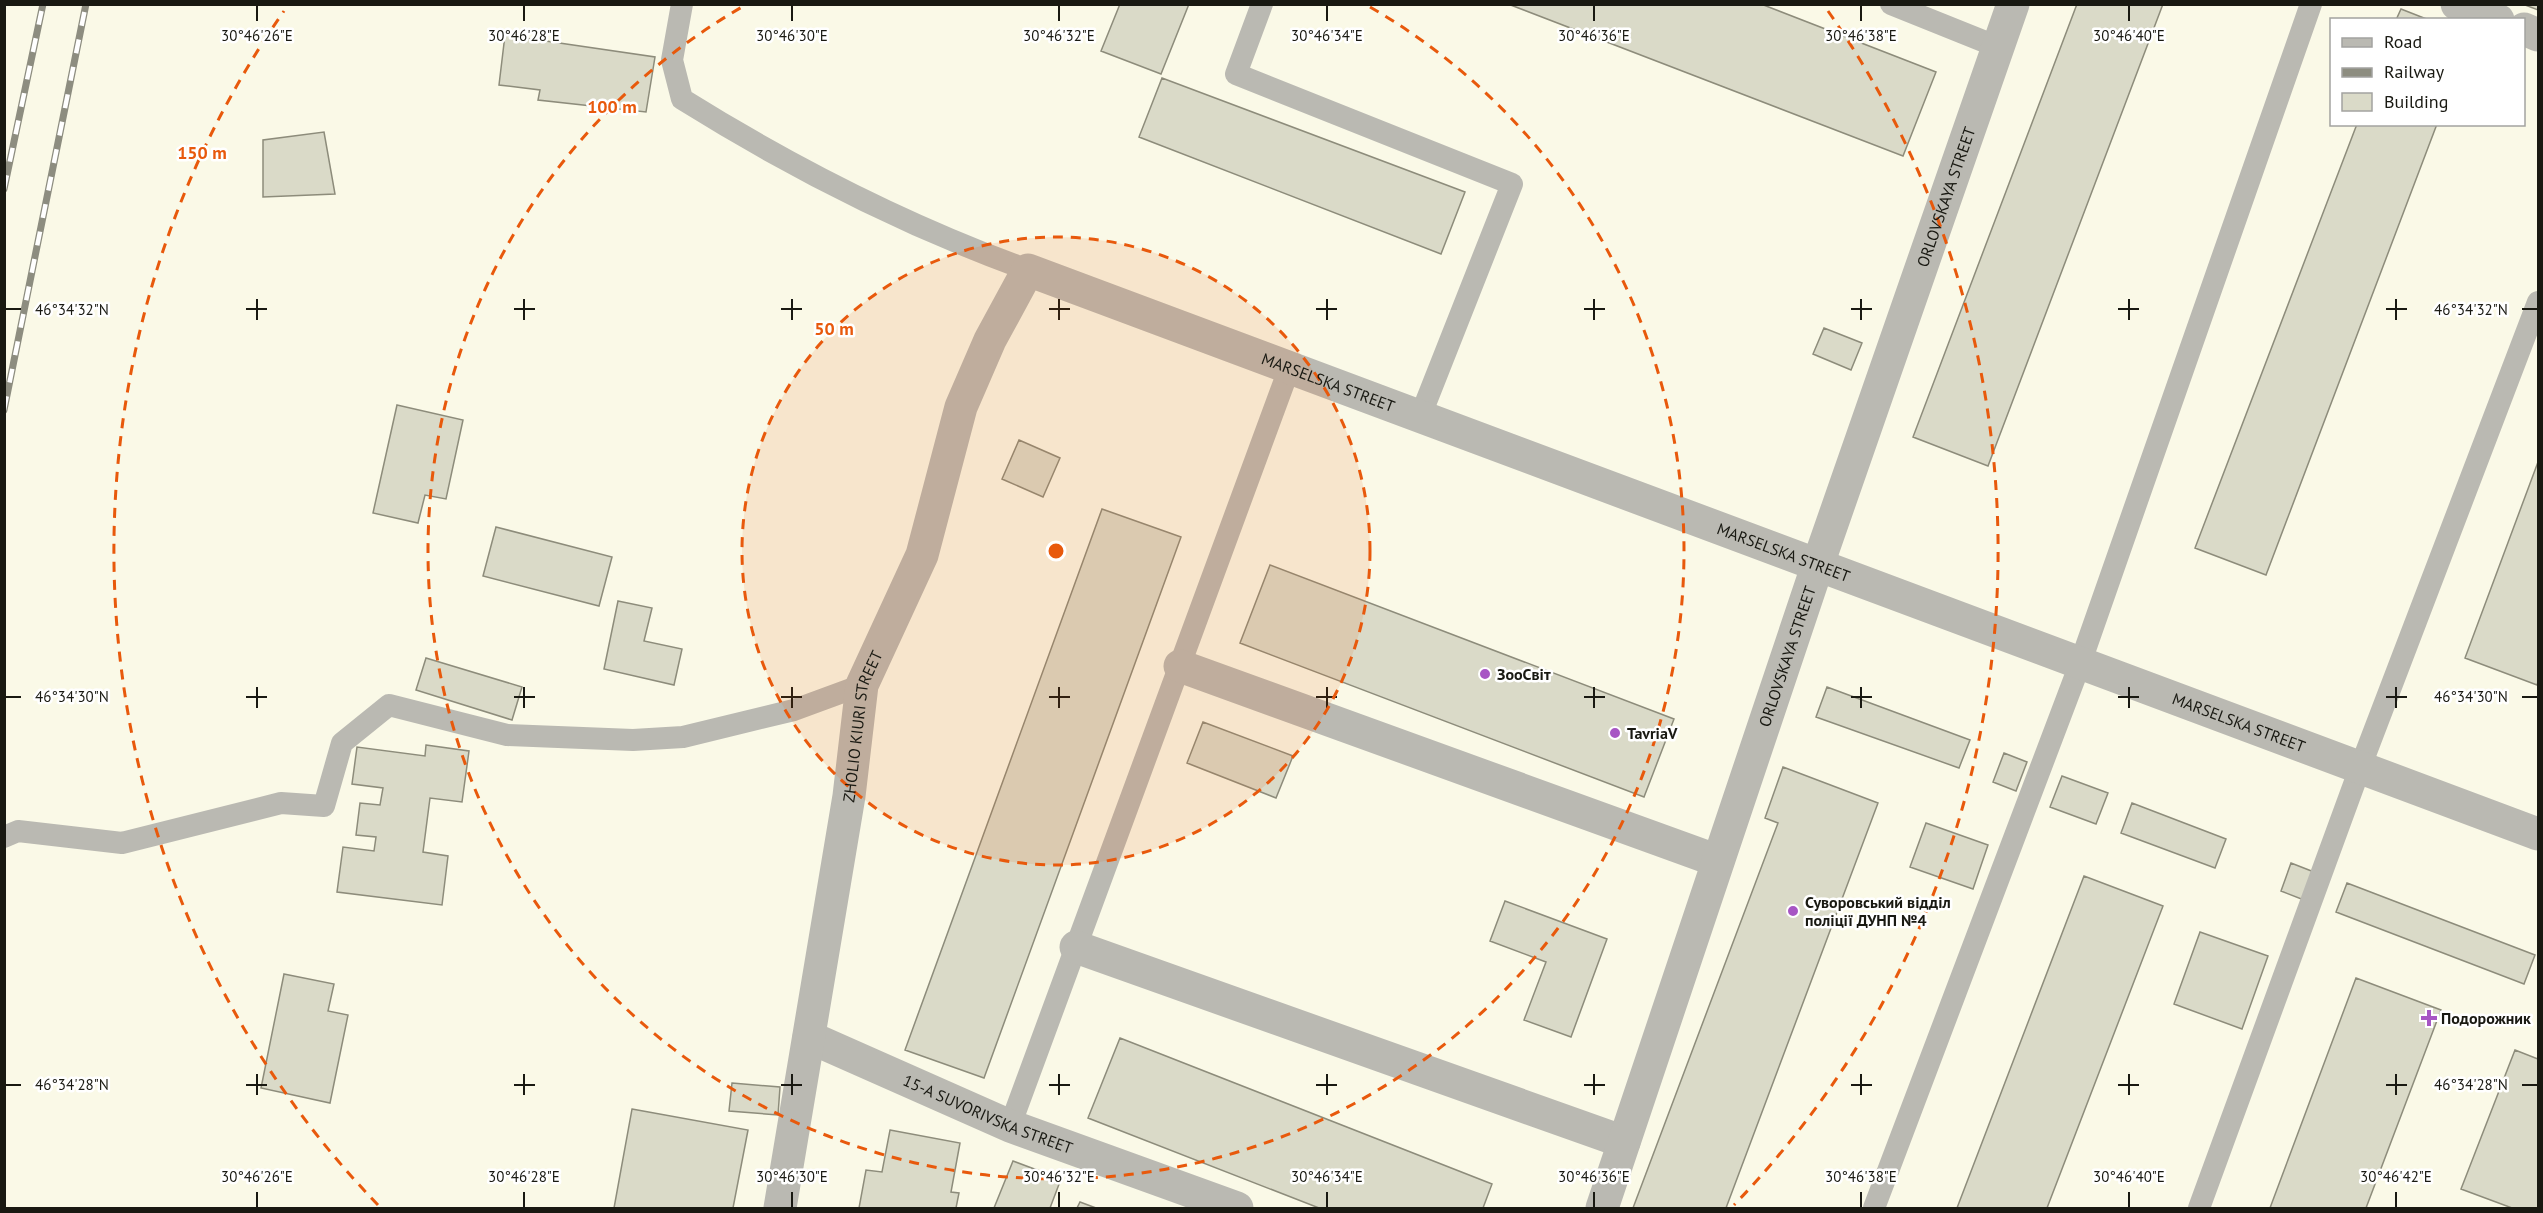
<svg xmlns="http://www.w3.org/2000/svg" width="2543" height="1213" font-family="'PT Sans',sans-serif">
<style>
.building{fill:#dadac8;stroke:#8d8c7b;stroke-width:1.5}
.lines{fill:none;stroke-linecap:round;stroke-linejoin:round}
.service{stroke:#bab9b2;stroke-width:22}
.minor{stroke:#bab9b2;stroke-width:33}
.rail-casing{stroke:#8d8d80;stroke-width:7}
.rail{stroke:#fff;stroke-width:4.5;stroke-dasharray:14;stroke-linecap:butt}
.ticks{fill:none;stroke:#191912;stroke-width:2}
.ring{fill:none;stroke:#e8590c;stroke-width:3;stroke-dasharray:10 8}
.poi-dot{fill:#a755c4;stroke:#fff;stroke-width:2}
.labels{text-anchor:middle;stroke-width:5;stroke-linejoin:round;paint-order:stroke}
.street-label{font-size:16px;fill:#191912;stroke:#fff}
.poi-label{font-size:16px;font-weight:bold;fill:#191912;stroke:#fff;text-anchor:start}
.ticks-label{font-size:15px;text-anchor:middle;fill:#191912;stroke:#fff;stroke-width:5;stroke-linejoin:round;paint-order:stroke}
.centre{fill:#e8590c;stroke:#fff;stroke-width:3}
.ring-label{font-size:18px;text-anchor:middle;font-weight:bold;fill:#e8590c;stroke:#fff;stroke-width:5;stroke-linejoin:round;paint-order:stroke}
</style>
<rect width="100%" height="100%" fill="#faf9e7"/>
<!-- building -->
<path class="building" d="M1120 4H1189L1161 74 1101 51Z
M1508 4H1761L1936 72 1903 156Z
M2077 4H2163L1988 466 1913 437Z
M2538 4V10L2525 5V4Z
M2401 9 2429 20H2396Z
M505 35 655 57 646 112 538 100 540 90 499 85Z
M1162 78 1465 192 1441 254 1139 137Z
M2357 124H2437L2266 575 2195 548Z
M324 132 335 194 263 197V140Z
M1824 328 1862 343 1851 370 1813 354Z
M397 405 463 420 446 499 425 495 418 523 373 513Z
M1019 440 1060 458 1043 497 1002 479Z
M2538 462V682L2537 685 2465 658Z
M1102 509 1181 537 984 1078 905 1050Z
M496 527 612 557 599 606 483 576Z
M1270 565 1674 719 1644 797 1240 643Z
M618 601 652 608 644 641 682 649 674 685 604 669Z
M426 658 522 687 512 720 416 690Z
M1827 687 1970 740 1959 768 1816 717Z
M1203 722 1293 756 1276 798 1187 763Z
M426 745 469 751 462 802 430 798 423 852 448 856 442 905 337 892 343 847 374 851 376 837 356 835 360 803 380 805 383 788 352 784 357 747 425 756Z
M2004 753 2027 762 2016 791 1993 782Z
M1783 767 1878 803 1726 1208H1633L1778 823 1765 818Z
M2062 776 2108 793 2096 824 2050 807Z
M2132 803 2226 839 2215 868 2121 833Z
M1926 823 1988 845 1973 889 1910 867Z
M2291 863 2314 872 2304 900 2281 891Z
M2084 876 2163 906 2047 1208H1957Z
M2347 883 2535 955 2524 984 2336 912Z
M1505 901 1607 939 1571 1037 1524 1020 1546 962 1490 941Z
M2200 932 2268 956 2242 1029 2174 1004Z
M284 974 334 984 328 1011 348 1015 330 1103 261 1088Z
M2356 978 2441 1010 2366 1208H2270Z
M1120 1038 1492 1184 1483 1208H1319L1088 1118Z
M2515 1050 2538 1059V1208H2512L2461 1189Z
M732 1083 780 1087 778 1115 729 1111Z
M632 1109 748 1130 733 1208H614Z
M890 1130 960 1143 951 1192 959 1193 956 1208H859L866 1170 882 1172Z
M1013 1161 1061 1179 1050 1208H994Z
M1080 1202 1096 1208H1077Z"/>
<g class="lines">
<!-- service -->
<path class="service" d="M682 4 672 60 682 99C791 167 907 226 1028 270
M1262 4 1236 74 1512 184 1420 417
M1891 4 1998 47
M4 837 18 831 122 843 281 803 324 806 342 743 389 705 507 735 633 740 683 737 794 710 862 685
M1010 1126 1289 369
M1874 1208 2080 664 2311 4
M2199 1208 2360 768 2538 302"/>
<!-- minor -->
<g class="minor">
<path d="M2457 4 2498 20"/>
<path d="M2524 29 2538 35"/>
<path d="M1180 666 1718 861"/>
<path d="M1076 947 1624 1142"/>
<path id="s1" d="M809 1037 1010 1126 1237 1208"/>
<path id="s2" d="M780 1208 849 796 862 685 922 555 961 407 990 340 1028 270 2538 834"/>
<path id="s3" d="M1602 1208 1818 564 2013 4"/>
</g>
<!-- rail casing -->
<g class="rail-casing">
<path id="rail" d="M4 189 43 4
M4 410 86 4"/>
</g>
<!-- rail -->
<use href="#rail" class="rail"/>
</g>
<!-- ticks -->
<path class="ticks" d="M257 6V21M524 6V21M792 6V21M1059 6V21M1327 6V21M1594 6V21M1861 6V21M2129 6V21M257 299V320M524 299V320M792 299V320M1059 299V320M1327 299V320M1594 299V320M1861 299V320M2129 299V320M2396 299V320M6 309H21M246 309H267M514 309H535M781 309H802M1049 309H1070M1316 309H1337M1584 309H1605M1851 309H1872M2118 309H2139M2386 309H2407M2522 309H2537M257 687V708M524 687V708M792 687V708M1059 687V708M1327 687V708M1594 687V708M1861 687V708M2129 687V708M2396 687V708M6 697H21M246 697H267M514 697H535M781 697H802M1049 697H1070M1316 697H1337M1584 697H1605M1851 697H1872M2118 697H2139M2386 697H2407M2522 697H2537M257 1074V1095M524 1074V1095M792 1074V1095M1059 1074V1095M1327 1074V1095M1594 1074V1095M1861 1074V1095M2129 1074V1095M2396 1074V1095M6 1085H21M246 1085H267M514 1085H535M781 1085H802M1049 1085H1070M1316 1085H1337M1584 1085H1605M1851 1085H1872M2118 1085H2139M2386 1085H2407M2522 1085H2537M257 1192V1207M524 1192V1207M792 1192V1207M1059 1192V1207M1327 1192V1207M1594 1192V1207M1861 1192V1207M2129 1192V1207M2396 1192V1207"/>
<!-- distance rings -->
<circle cx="1056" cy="551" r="314" fill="#e8590c" fill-opacity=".12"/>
<g class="ring">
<circle cx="1056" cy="551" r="314"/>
<path d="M1370 7A628 628 0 1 1 742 7"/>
<path d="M378 1205A942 942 0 0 1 284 11M1828 11A942 942 0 0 1 1734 1205"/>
</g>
<!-- markers -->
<g class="poi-dot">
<circle cx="1485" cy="674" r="6"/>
<circle cx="1615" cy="733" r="6"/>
<circle cx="1793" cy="911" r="6"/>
<path d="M2426 1009h6v6h6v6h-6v6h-6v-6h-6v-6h6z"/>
</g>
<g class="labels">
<!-- street labels -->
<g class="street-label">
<text dy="6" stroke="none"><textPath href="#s3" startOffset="1068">ORLOVSKAYA STREET</textPath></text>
<text dy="6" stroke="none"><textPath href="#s2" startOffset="1299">MARSELSKA STREET</textPath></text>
<text dy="6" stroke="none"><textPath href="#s2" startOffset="1785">MARSELSKA STREET</textPath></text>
<text dy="6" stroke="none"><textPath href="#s3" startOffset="582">ORLOVSKAYA STREET</textPath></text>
<text dy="6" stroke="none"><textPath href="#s2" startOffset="2271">MARSELSKA STREET</textPath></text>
<text dy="6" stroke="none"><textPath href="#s2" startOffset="489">ZHOLIO KIURI STREET</textPath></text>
<text dy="6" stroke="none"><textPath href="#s1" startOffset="195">15-A SUVORIVSKA STREET</textPath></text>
</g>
<!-- poi labels -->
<g class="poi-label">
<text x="1497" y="680">ЗооСвіт</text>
<text x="1627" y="739">TavriaV</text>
<text x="1805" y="908">Суворовський відділ<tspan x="1805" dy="18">поліції ДУНП №4</tspan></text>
<text x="2441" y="1024">Подорожник</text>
</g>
</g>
<g class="ticks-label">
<text x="257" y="41">30°46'26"E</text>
<text x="524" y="41">30°46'28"E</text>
<text x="792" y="41">30°46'30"E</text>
<text x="1059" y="41">30°46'32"E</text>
<text x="1327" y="41">30°46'34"E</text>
<text x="1594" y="41">30°46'36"E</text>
<text x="1861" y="41">30°46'38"E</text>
<text x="2129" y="41">30°46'40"E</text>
<text x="72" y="315">46°34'32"N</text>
<text x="2471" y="315">46°34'32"N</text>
<text x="72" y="702">46°34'30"N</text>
<text x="2471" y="702">46°34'30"N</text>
<text x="72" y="1090">46°34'28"N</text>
<text x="2471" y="1090">46°34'28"N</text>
<text x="257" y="1182">30°46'26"E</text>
<text x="524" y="1182">30°46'28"E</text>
<text x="792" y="1182">30°46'30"E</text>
<text x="1059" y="1182">30°46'32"E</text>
<text x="1327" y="1182">30°46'34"E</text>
<text x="1594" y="1182">30°46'36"E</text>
<text x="1861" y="1182">30°46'38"E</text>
<text x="2129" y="1182">30°46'40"E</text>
<text x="2396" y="1182">30°46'42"E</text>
</g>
<circle cx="1056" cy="551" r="9" class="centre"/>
<g class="ring-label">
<text x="612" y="113">100 m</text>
<text x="202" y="159">150 m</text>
<text x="834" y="335">50 m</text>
</g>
<!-- border -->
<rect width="2543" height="1213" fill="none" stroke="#191912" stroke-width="12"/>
<!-- legend -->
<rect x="2330" y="18" width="195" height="108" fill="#ffffff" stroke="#a3a3a0" stroke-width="1.5"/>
<rect x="2342" y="38" width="30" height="9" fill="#bab9b2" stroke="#a3a3a0" stroke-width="1.5"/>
<text x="2384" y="48" font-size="18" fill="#191912">Road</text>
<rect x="2342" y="68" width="30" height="9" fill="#8d8d80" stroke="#a3a3a0" stroke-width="1.5"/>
<text x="2384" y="78" font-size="18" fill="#191912">Railway</text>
<rect x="2342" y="93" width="30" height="18" fill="#dadac8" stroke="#a3a3a0" stroke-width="1.5"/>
<text x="2384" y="108" font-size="18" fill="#191912">Building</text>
</svg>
